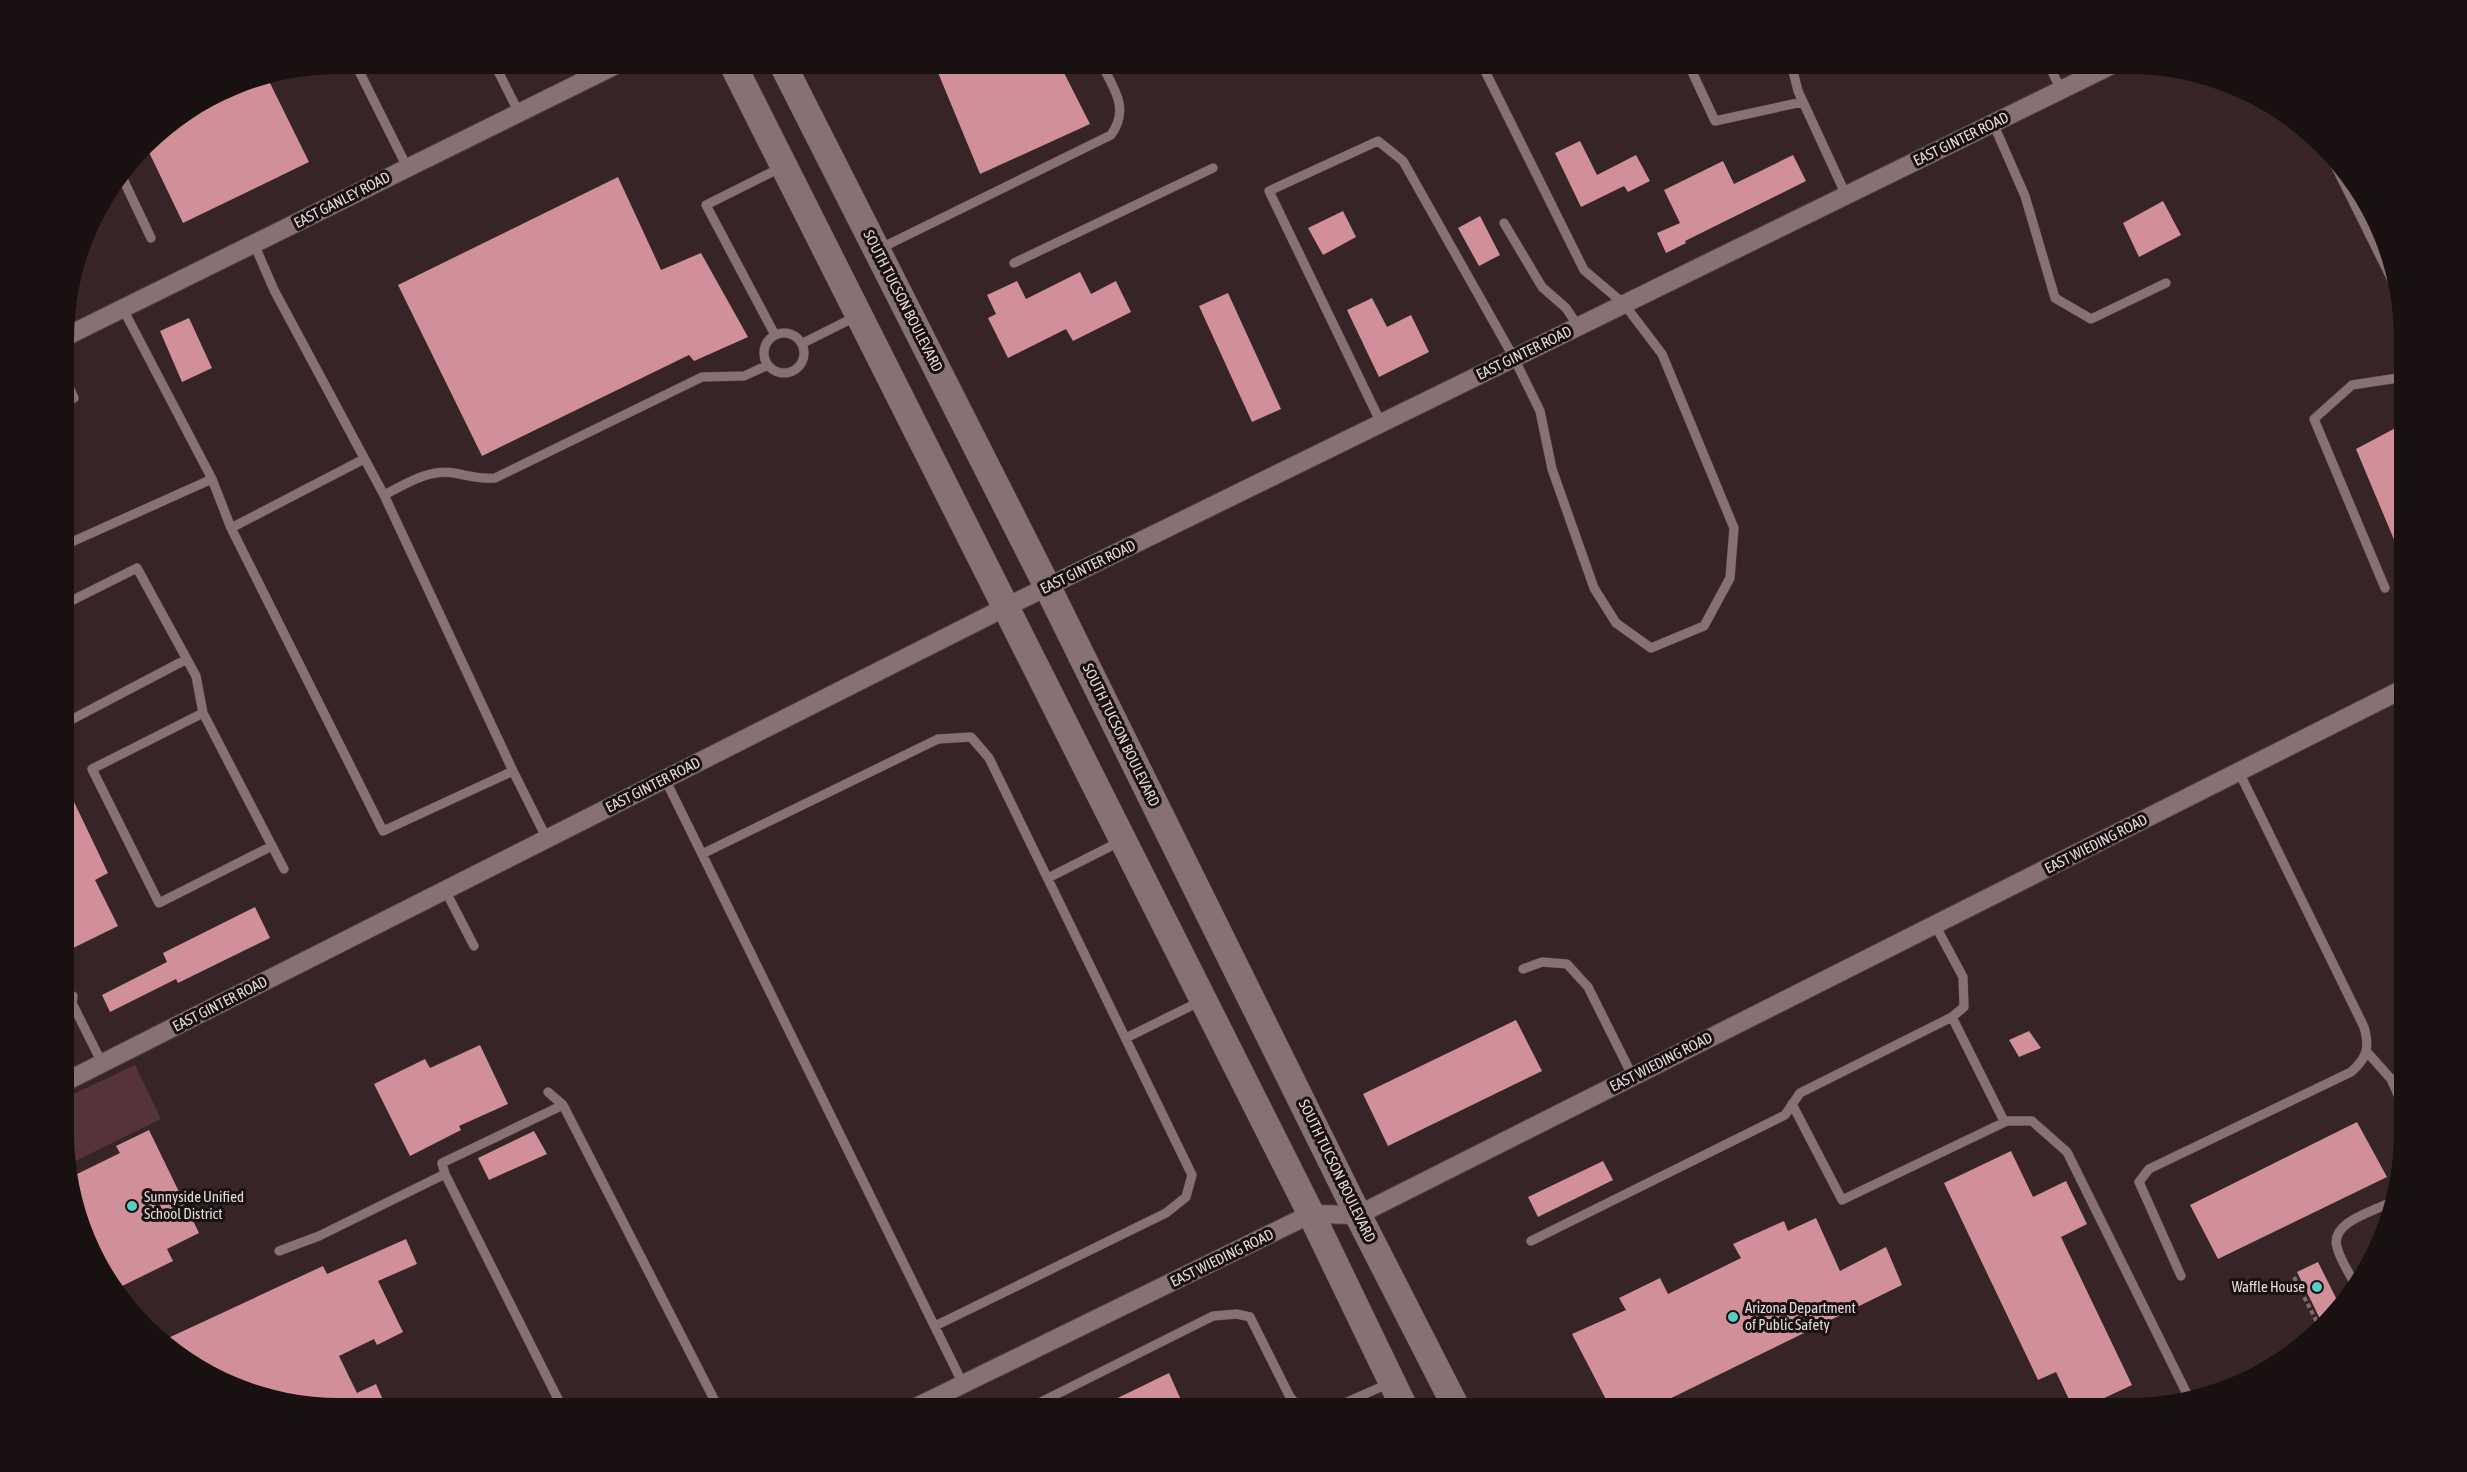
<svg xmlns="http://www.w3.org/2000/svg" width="2467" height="1472" font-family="'Asap Condensed',sans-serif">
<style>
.grass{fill:#563339}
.building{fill:#d08f99}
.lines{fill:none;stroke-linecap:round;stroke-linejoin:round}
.service-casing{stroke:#514245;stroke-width:10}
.minor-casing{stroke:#514245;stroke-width:20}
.secondary-casing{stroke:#514245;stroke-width:28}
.path{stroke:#7b6b6e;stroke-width:4;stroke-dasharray:4.5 3;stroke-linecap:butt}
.service{stroke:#877174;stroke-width:9}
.minor{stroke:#877174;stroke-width:18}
.secondary{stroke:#877174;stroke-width:27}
.poi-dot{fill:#55cec6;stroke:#181011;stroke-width:2}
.labels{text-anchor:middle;stroke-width:6;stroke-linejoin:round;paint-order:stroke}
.street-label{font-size:15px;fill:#e6d9db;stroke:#181011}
.poi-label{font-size:15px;fill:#e6d9db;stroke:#181011;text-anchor:start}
</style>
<rect width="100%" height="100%" fill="#362427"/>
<!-- grass -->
<path class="grass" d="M135 1065 161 1119 65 1166V1098Z"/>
<!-- building -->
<path class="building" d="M934 63H1059L1090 124 980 174Z
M267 77 309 162 183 223 146 146 157 132 233 84Z
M1580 141 1597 175 1636 155 1650 181 1628 192 1624 186 1581 207 1555 153Z
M1793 155 1806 181 1685 241 1686 243 1666 253 1657 233 1680 223 1664 190 1723 161 1734 184Z
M618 177 661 270 701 253 748 337 694 361 689 355 482 456 398 285Z
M2163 201 2181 235 2139 257 2123 223Z
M1343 211 1356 237 1323 255 1308 228Z
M1480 216 1500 255 1479 266 1458 228Z
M1080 272 1091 294 1116 281 1131 312 1073 341 1066 329 1008 358 988 318 996 314 987 295 1017 281 1026 299Z
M1228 293 1281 409 1252 422 1199 306Z
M1372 298 1387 327 1411 315 1429 352 1379 377 1347 310Z
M189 318 212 368 182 382 160 331Z
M2403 424V561L2356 449Z
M65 783 108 873 95 880 118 926 65 952Z
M255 907 270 938 178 983 176 979 110 1012 102 995 167 962 163 953Z
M1516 1020 1542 1071 1388 1146 1363 1094Z
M2029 1031 2041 1048 2019 1057 2009 1040Z
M480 1045 508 1104 459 1126 461 1130 410 1156 374 1084 425 1059 430 1068Z
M2357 1122 2387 1177 2218 1259 2190 1205Z
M149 1130 199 1233 167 1249 173 1261 114 1290 109 1286 69 1178 120 1153 116 1146Z
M534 1131 547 1154 489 1180 478 1158Z
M2011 1151 2033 1197 2066 1181 2087 1224 2061 1237 2132 1385 2083 1408H2073L2056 1372 2038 1380 1944 1183Z
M1603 1161 1613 1180 1538 1217 1528 1197Z
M1816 1218 1840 1271 1886 1247 1902 1285 1649 1409H1611L1572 1334 1626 1310 1619 1298 1660 1278 1668 1294 1741 1258 1733 1244 1784 1221 1788 1231Z
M406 1239 417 1264 378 1281 403 1332 377 1345 374 1339 339 1356 357 1393 376 1384 387 1409H338L267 1400 200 1372 166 1339 323 1266 327 1274Z
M2318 1262 2340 1306 2324 1327 2297 1272Z
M1169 1373 1185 1409H1095Z"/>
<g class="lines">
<!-- service casing -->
<g class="service-casing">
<path id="service" d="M355 63 407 167
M494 63 519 113
M1688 63 1715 121 1802 102
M1791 63 1798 91 1846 195
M2048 63 2061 90
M1993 123 2025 196 2055 298 2091 319 2166 283
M2335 165 2397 290
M122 177 151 238
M1504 223 1542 287 1566 308 1578 326
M254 244 274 290 384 495C406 484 428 469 454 473 471 476 477 479 495 478L702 377 744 376 768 365
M879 249 1111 135C1130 108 1114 89 1101 63
M1014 263 1213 168
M123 309 212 479 231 528
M764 353a20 20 0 1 1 40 0a20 20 0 1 1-40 0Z
M775 335 706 205 782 167
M803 343 857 316
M65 379 74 398 65 402
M1381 423 1269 191 1378 141 1403 161 1514 358 1540 411 1552 469 1594 588 1616 623 1651 648 1704 626 1730 578 1734 528 1662 354 1624 304 1584 270 1481 63
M364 459 231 528 383 831 513 771 384 495
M65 545 212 479
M2385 588 2314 419 2352 385 2398 378 2403 384
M65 604 137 568 196 676 203 713
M65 723 187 659
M513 771 547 839
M665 779 963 1384
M272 846 159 903 92 769 203 713 284 869
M702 854 938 739 971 737 989 758 1192 1175 1186 1197 1166 1213 935 1326
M1048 878 1121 841
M445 890 474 946
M1935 925 1963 977 1964 1007 1952 1017 2004 1121H2032L2067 1152 2188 1396
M1523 969 1542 962 1567 964 1588 987 1633 1077
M73 996 72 1003 102 1063
M1126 1038 1201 1001
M2367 1052 2391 1079 2403 1106
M548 1092 563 1105
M1792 1104 1842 1200 2007 1121
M445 1174 442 1163 563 1105 719 1409
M1531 1241 1785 1115 1800 1093 1952 1017
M279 1251 319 1236 445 1174 563 1409
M2181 1276 2139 1182 2149 1169 2351 1072C2367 1058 2370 1048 2364 1027L2239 772
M2356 1286C2350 1274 2340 1260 2337 1247 2330 1223 2371 1212 2387 1204
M1027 1409 1213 1316 1237 1314 1250 1317 1290 1397 1298 1406 1307 1409
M1331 1409 1390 1383"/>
</g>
<!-- minor casing -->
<g class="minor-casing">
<path id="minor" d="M65 337 620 63
M65 1082 1006 607 2116 63
M912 1409 1311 1214 1358 1215 2403 689"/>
</g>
<!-- secondary casing -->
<g class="secondary-casing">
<path id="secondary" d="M732 63 1311 1214 1405 1409
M782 63 1047 586 1358 1215 1457 1409"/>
</g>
<!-- path -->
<path class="path" d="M2294 1277 2321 1330
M2294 1343 2321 1330"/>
<!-- service -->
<use href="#service" class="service"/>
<!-- minor -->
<use href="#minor" class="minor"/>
<!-- secondary -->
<use href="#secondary" class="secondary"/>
</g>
<!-- markers -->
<g class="poi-dot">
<circle cx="132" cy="1206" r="6"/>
<circle cx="2317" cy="1287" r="6"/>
<circle cx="1733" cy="1317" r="6"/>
</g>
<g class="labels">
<!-- street labels -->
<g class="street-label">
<text transform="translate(1961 139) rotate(-26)" y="5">EAST GINTER ROAD</text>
<text transform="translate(342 200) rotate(-27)" y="5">EAST GANLEY ROAD</text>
<text transform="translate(903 301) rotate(63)" y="5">SOUTH TUCSON BOULEVARD</text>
<text transform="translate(1524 353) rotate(-26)" y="5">EAST GINTER ROAD</text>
<text transform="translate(1088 567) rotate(-26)" y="5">EAST GINTER ROAD</text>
<text transform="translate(1121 735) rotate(64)" y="5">SOUTH TUCSON BOULEVARD</text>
<text transform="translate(653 785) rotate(-27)" y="5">EAST GINTER ROAD</text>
<text transform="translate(2096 844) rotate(-27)" y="5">EAST WIEDING ROAD</text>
<text transform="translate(220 1004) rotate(-27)" y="5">EAST GINTER ROAD</text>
<text transform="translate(1661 1062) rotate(-27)" y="5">EAST WIEDING ROAD</text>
<text transform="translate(1337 1171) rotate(64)" y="5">SOUTH TUCSON BOULEVARD</text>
<text transform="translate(1222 1258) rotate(-26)" y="5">EAST WIEDING ROAD</text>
</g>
<!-- poi labels -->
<g class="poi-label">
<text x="144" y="1202">Sunnyside Unified<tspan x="144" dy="17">School District</tspan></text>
<text x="2305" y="1292" text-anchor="end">Waffle House</text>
<text x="1745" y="1313">Arizona Department<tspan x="1745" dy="17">of Public Safety</tspan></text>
</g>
</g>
<!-- crop -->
<path d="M0 0H2467V1472H0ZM339 74H2129A265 265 0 0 1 2394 339V1133A265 265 0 0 1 2129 1398H339A265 265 0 0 1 74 1133V339A265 265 0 0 1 339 74Z" fill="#181011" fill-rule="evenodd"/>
</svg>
